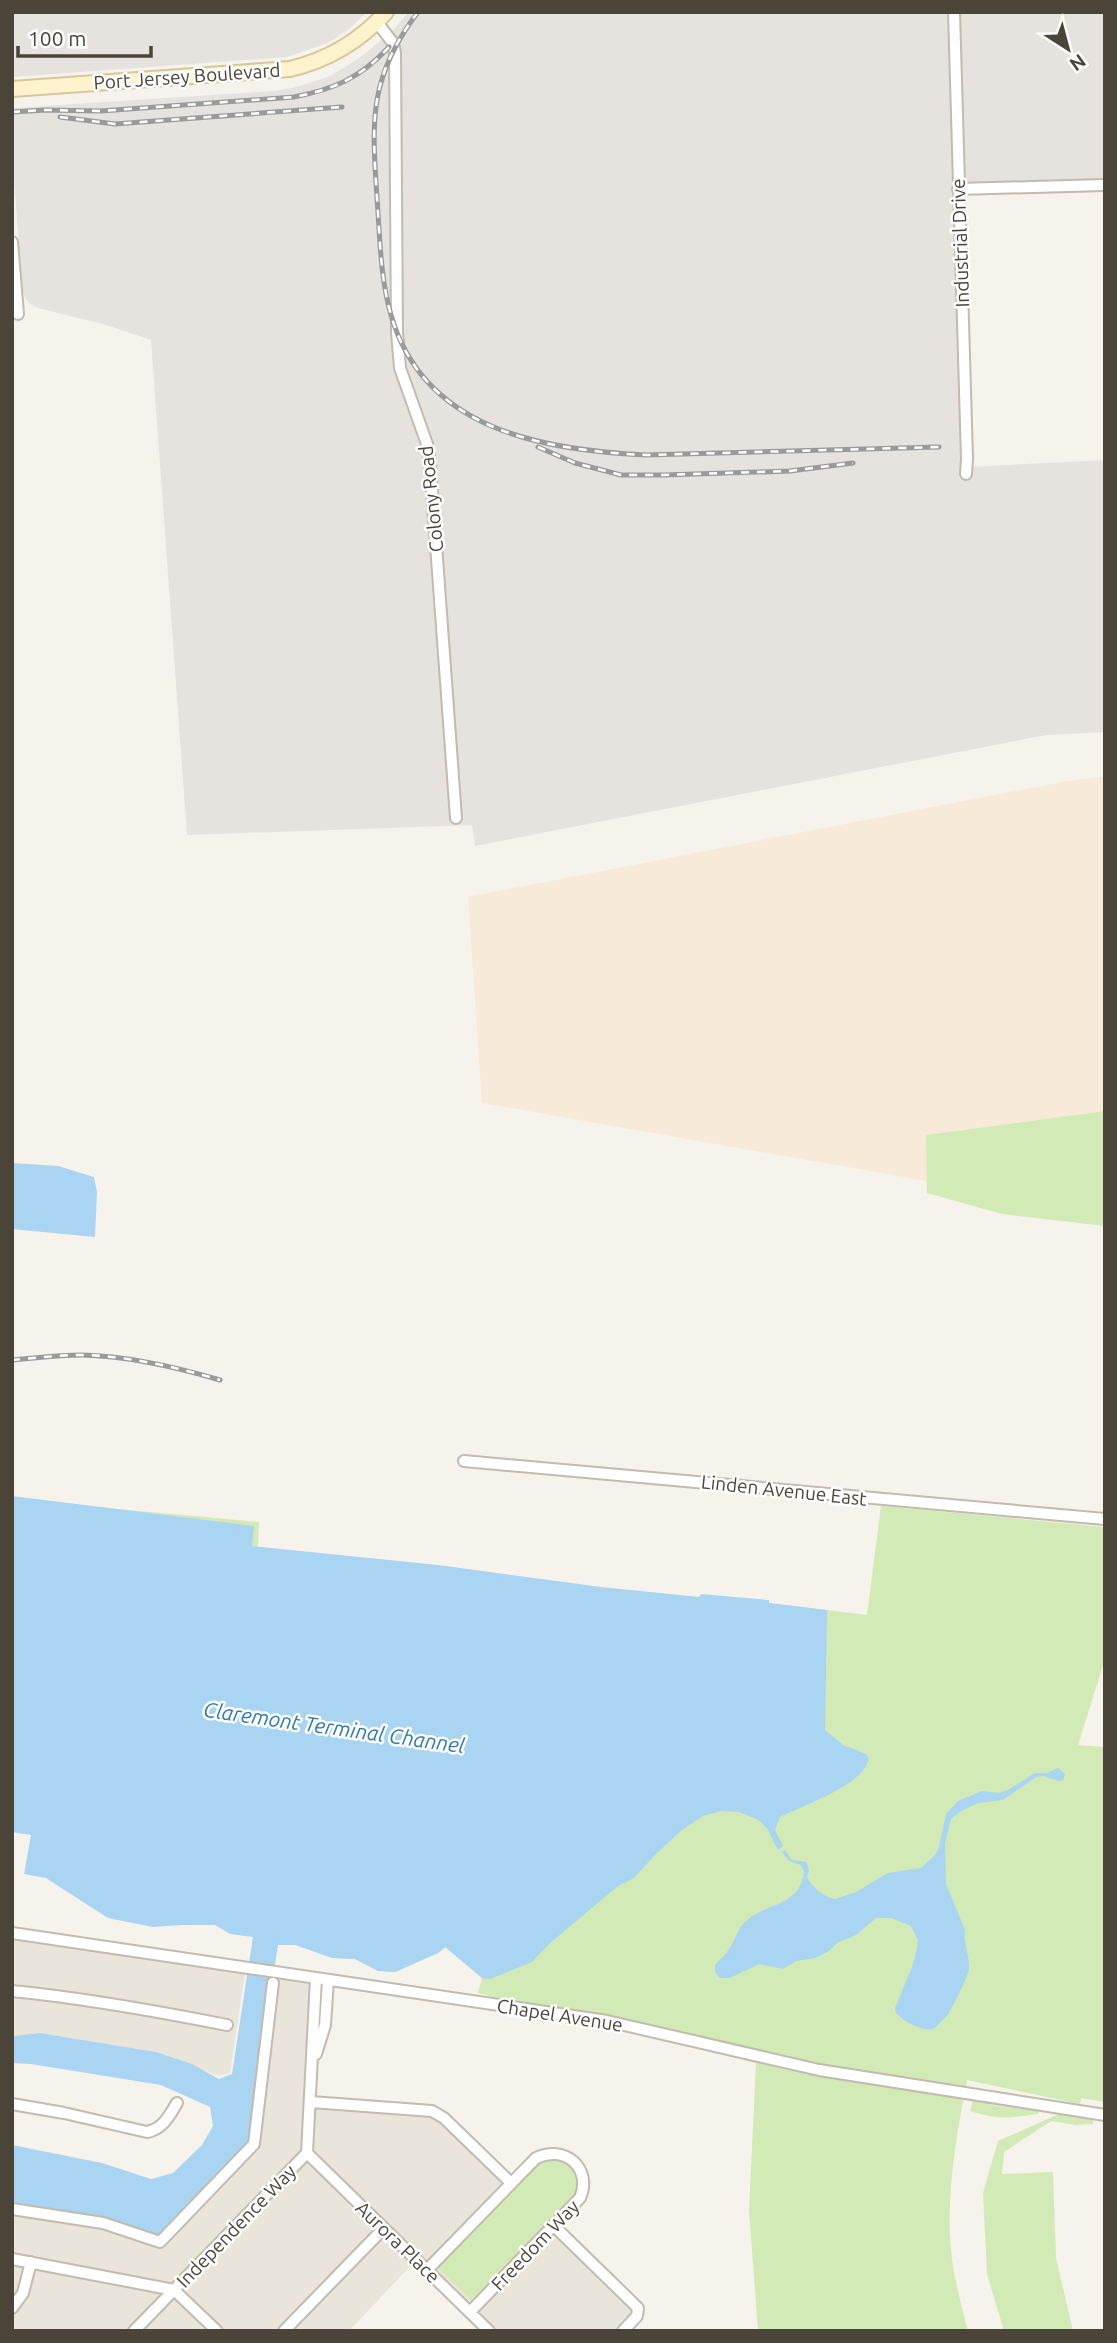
<svg xmlns="http://www.w3.org/2000/svg" width="1117" height="2343" font-family="Ubuntu,sans-serif">
<style>
.residential{fill:#eae5da}
.commercial{fill:#f7ead8}
.industrial{fill:#e6e2dd}
.green{fill:#d2eab5}
.water{fill:#a9d4f2}
.lines{fill:none;stroke-linecap:round;stroke-linejoin:round}
.street-casing{stroke:#c2bbae;stroke-width:14}
.secondary-casing{stroke:#d6c79b;stroke-width:18}
.street{stroke:#fff;stroke-width:10}
.secondary{stroke:#fff3cd;stroke-width:14}
.rail-casing{stroke:#9a9a9a;stroke-width:5}
.rail{stroke:#fff;stroke-width:2.5;stroke-dasharray:8;stroke-linecap:butt}
.labels{text-anchor:middle;stroke-width:5;stroke-linejoin:round;paint-order:stroke}
.street-label{font-size:19px;fill:#4b4439;stroke:#fff}
.water-label{font-size:21px;font-style:italic;fill:#2e7ab2;stroke:#fff}
</style>
<rect width="100%" height="100%" fill="#f6f3ec"/>
<!-- residential -->
<path class="residential" d="M12 1940 245 1973 230 2073 219 2076 156 2052 40 2033 12 2036Z
M276 1978 317 1983 311 2101 423 2109 467 2141 638 2308 623 2331H489L416 2260 349 2331H12V2213L103 2226 161 2245 257 2145Z"/>
<!-- commercial -->
<path class="commercial" d="M1105 776V1111L926 1135 927 1181 482 1103 468 897 1062 782Z"/>
<!-- industrial -->
<path class="industrial" d="M12 12H367L348 30 328 43 287 57 12 77Z
M409 12H1105V187L959 193 968 467 1105 460V732L1046 735 475 846 472 825 187 835 151 340 103 324 38 308 30 304 25 298 22 289 12 149V108L274 91 293 88 328 77 358 59 388 35Z"/>
<!-- green -->
<path class="green" d="M1105 1111V1226L1002 1214 927 1193 926 1135Z
M881 1506 1105 1527V1659L1078 1745 1105 1747V2102L1081 2098 1080 2104 967 2080C955 2143 943 2209 954 2273 958 2292 963 2312 968 2331H758L749 2210 756 2063 478 1993 482 1978 446 1947 438 1953 395 1972 378 1971 355 1959 332 1958 769 1603 867 1615Z
M107 1508 259 1522 258 1547 252 1546Z
M973 2099 997 2106 1040 2111 1038 2114C1010 2118 998 2120 970 2111Z
M1059 2114 1093 2120V2124L1076 2125 1051 2121 1004 2152 1002 2174 1053 2172 1056 2258 1073 2331H1004L987 2274 983 2193 998 2141Z
M555 2157C578 2164 580 2175 576 2196L471 2300 438 2268 539 2164Z"/>
<!-- water -->
<path class="water" d="M12 1163 58 1166 94 1177 97 1192 95 1237 12 1229Z
M12 1496 254 1526 252 1546 438 1565 601 1587 699 1597 701 1594 769 1600V1603L827 1610 825 1730 843 1745 866 1754 869 1759C862 1786 804 1805 780 1817L775 1830 783 1846 778 1850 768 1830 759 1820 739 1812 721 1811 703 1816 682 1830 655 1855 634 1878 618 1886 549 1944 532 1962 490 1979 482 1978 445 1947 438 1953 395 1972 378 1971 355 1959 332 1958 295 1945H278L267 2017 252 2141 162 2234 156 2236 12 2205V2145L102 2163 151 2179 173 2173 202 2145 213 2126 210 2107 161 2085 31 2064 12 2063V2036L40 2033 156 2052 192 2064 219 2079 232 2074 253 1937 230 1934 215 1925H181L153 1927 108 1918 46 1878 24 1874 31 1835 12 1832Z
M1058 1768 1065 1774 1063 1780 1059 1781 1043 1776 1036 1777 1003 1800 978 1803 961 1811 951 1819 945 1843 946 1884 965 1930C963 1942 970 1956 969 1969 969 1974 952 2009 948 2014 944 2020 939 2023 934 2029 920 2031 905 2022 896 2013L895 2008 912 1967 917 1949 918 1940 911 1926 891 1918H876L856 1935 837 1943 829 1951 815 1958 796 1961 783 1969 759 1964 730 1978H720L715 1972V1965C719 1960 723 1957 727 1952 734 1944 736 1932 744 1923 764 1902 801 1908 804 1871L801 1865 789 1861 782 1852 785 1850 792 1860 806 1862 809 1870 807 1877C812 1887 824 1898 836 1899L856 1892 888 1873 921 1868 935 1855 939 1847 946 1814 958 1801 982 1791 999 1793 1008 1790 1035 1773H1047Z"/>
<g class="lines">
<!-- street casing -->
<g class="street-casing">
<path id="street" d="M954 12 967 459 966 474
M377 22 393 43 395 53 397 332 400 368 427 444 430 463 456 818
M958 189 1105 185
M12 242 18 314
M464 1461 1105 1519
M12 1933 607 2021 819 2070 1105 2115
M12 1991C85 1998 156 2011 227 2025
M316 2054 325 2025 328 1980
M311 2102 432 2111 444 2118 511 2183
M12 2104 64 2113 147 2132C163 2129 169 2116 177 2103
M307 2153 489 2331
M12 2209 103 2223 160 2242 254 2144 273 1983
M554 2226 638 2308 637 2316 623 2331
M12 2259 174 2290 217 2331
M427 2270 536 2158C564 2144 593 2168 580 2198L470 2312
M12 2308 23 2293 31 2262
M134 2331 307 2153 316 1978
M284 2331 384 2228"/>
</g>
<!-- secondary casing -->
<g class="secondary-casing">
<path id="secondary" d="M12 89 290 69C328 60 360 41 386 12"/>
</g>
<!-- street -->
<use href="#street" class="street"/>
<!-- secondary -->
<use href="#secondary" class="secondary"/>
<!-- rail casing -->
<g class="rail-casing">
<path id="rail" d="M418 12C368 78 372 121 377 198 380 237 380 277 391 315 424 430 542 450 646 455L939 447
M12 112 46 110 101 111 294 97C335 89 360 78 389 47
M60 117 115 124 342 107
M538 447 575 463 621 475H664L790 471 853 463
M12 1360C36 1358 59 1355 82 1355 128 1356 176 1367 220 1380"/>
</g>
<!-- rail -->
<use href="#rail" class="rail"/>
</g>
<g class="labels">
<!-- street labels -->
<g class="street-label">
<text transform="translate(187 76) rotate(-4)" y="7">Port Jersey Boulevard</text>
<text transform="translate(960 243) rotate(-92)" y="7">Industrial Drive</text>
<text transform="translate(431 499) rotate(-96)" y="7">Colony Road</text>
<text transform="translate(784 1490) rotate(6)" y="7">Linden Avenue East</text>
<text transform="translate(560 2015) rotate(9)" y="7">Chapel Avenue</text>
<text transform="translate(236 2226) rotate(-46)" y="7">Independence Way</text>
<text transform="translate(398 2242) rotate(44)" y="7">Aurora Place</text>
<text transform="translate(535 2245) rotate(-46)" y="7">Freedom Way</text>
</g>
<!-- water labels -->
<g class="water-label">
<text transform="translate(334 1728) rotate(8)" y="7">Claremont Terminal Channel</text>
</g>
</g>
<!-- border -->
<rect width="1117" height="2343" fill="none" stroke="#4b4439" stroke-width="28"/>
<!-- north arrow -->
<g transform="translate(1068 49) rotate(144)" stroke="#ffffff" stroke-width="5" paint-order="stroke">
<path d="M0-5L12 26L0 18L-12 26Z" fill="#4b4439"/>
<text y="-10" font-size="19" font-weight="bold" text-anchor="middle" fill="#4b4439">N</text>
</g>
<!-- scale -->
<path d="M18 46v10h133v-10" fill="none" stroke="#4b4439" stroke-width="3.5"/>
<text x="28" y="46" font-size="21" fill="#4b4439" stroke="#ffffff" stroke-width="5" paint-order="stroke">100 m</text>
</svg>
